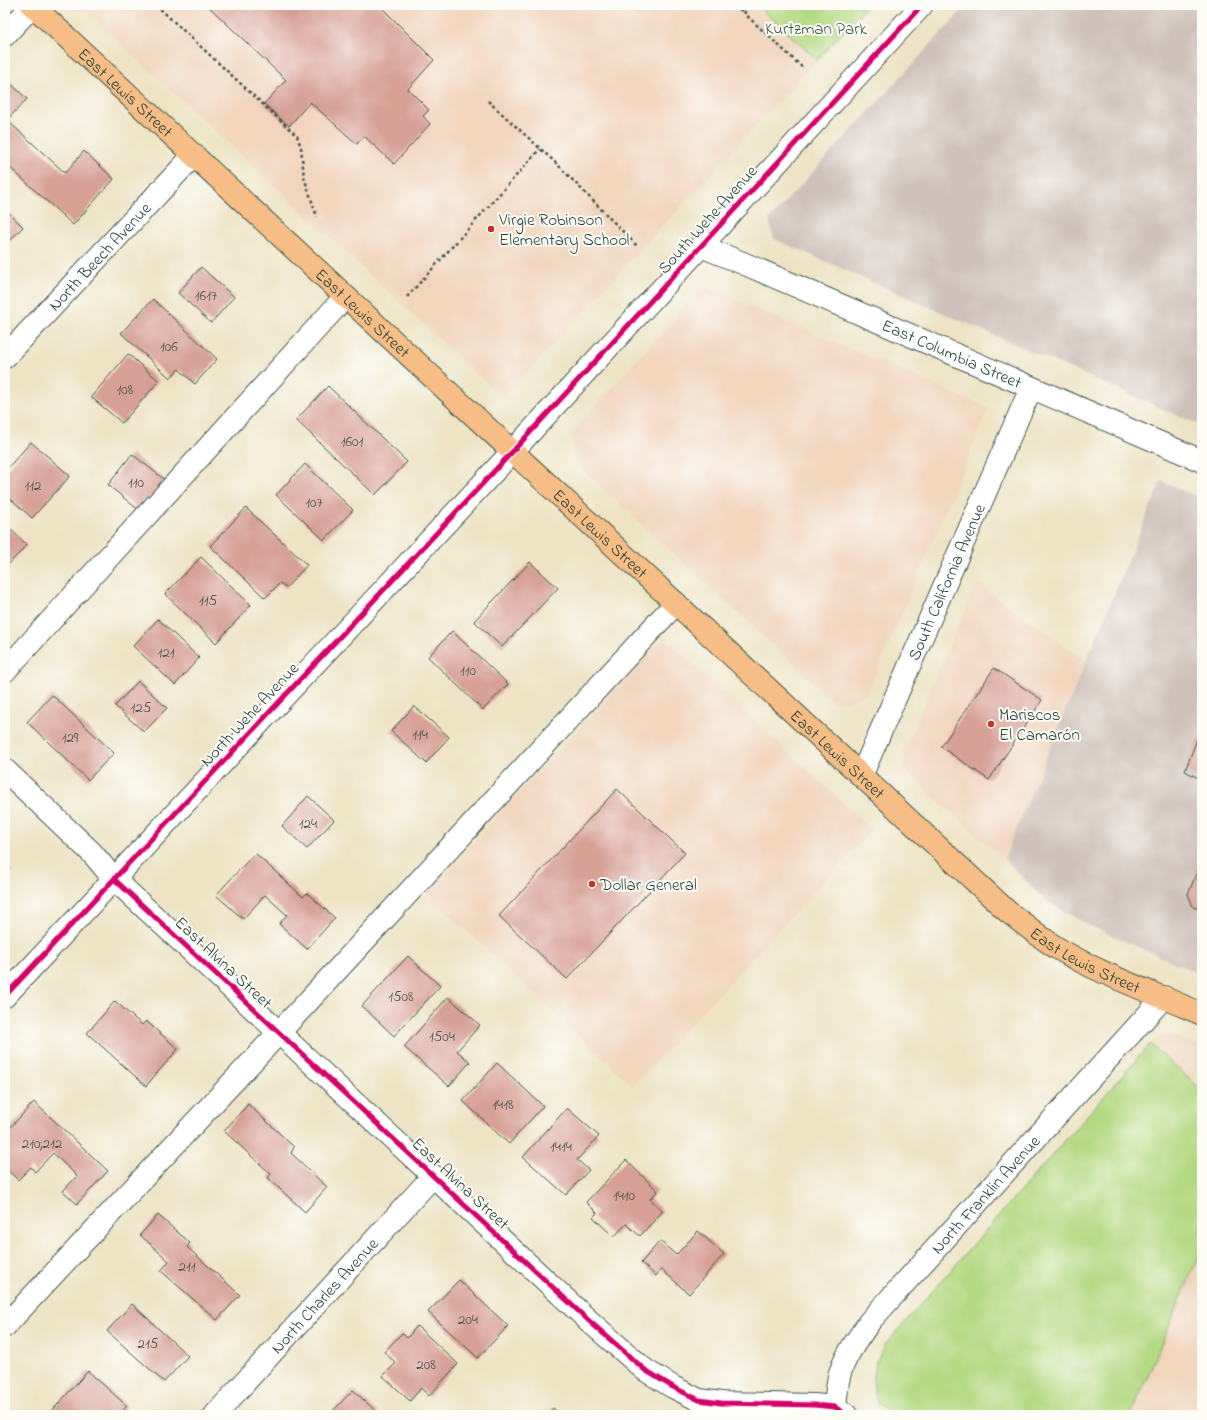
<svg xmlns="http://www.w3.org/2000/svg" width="1207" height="1420" font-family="'Indie Flower',sans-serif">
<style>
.built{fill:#f1d5bd}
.industrial{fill:#cec1ba}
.green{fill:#b3d982;stroke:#698b5b}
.building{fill:#d6a095}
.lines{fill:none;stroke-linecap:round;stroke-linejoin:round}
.minor-casing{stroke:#3e564a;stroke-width:24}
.major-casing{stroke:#3e564a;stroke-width:24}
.path{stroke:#3e564a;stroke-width:2.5;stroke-dasharray:3 3;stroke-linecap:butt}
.minor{stroke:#fff;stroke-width:22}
.major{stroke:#f6be86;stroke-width:22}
.cycleway-casing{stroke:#fdfcf7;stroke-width:8}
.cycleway{stroke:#d6006c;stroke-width:5}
.poi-dot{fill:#c8321e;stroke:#fdfcf7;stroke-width:1.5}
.labels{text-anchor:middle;stroke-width:4;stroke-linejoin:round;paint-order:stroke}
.number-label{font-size:15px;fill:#4d564c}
.park-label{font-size:17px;fill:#3d5c44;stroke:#fdfcf7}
.street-label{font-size:17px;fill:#1f3d34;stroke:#fdfcf7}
.poi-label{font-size:17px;fill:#1f3d34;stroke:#fdfcf7;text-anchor:start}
</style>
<rect width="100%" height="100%" fill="#fdfcf7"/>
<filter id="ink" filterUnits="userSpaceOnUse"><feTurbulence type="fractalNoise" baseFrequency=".025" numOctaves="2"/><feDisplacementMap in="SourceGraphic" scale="8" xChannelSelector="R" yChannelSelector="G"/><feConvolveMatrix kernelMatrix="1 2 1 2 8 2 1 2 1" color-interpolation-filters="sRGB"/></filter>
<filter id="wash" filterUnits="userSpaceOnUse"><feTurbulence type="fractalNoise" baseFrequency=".012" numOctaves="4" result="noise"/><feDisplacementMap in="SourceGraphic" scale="16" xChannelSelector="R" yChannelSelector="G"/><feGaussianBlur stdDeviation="0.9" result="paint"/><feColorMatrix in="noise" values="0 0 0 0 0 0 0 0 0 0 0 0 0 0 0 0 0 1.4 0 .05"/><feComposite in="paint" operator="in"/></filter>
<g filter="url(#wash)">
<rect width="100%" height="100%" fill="#eee4c5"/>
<!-- built -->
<path class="built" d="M79 5H757L817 60 503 398Z
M703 286 989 408 868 693 848 702H835L575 463 571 433Z
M977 583 1086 661 1004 859 904 770 902 754Z
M664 637 872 830 633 1086 426 893Z
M1174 1036 1202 1048V1090L1150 1044 1159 1037Z
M1202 1249V1415H1131L1200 1253Z"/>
<!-- industrial -->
<path class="industrial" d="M967 5H1202V426L774 239 769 220Z
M1161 481 1202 499V975L1088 925 1046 901 1004 859Z"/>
<!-- green -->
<path class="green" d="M757 5H868L817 60Z
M1150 1044 1202 1090V1249L1131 1415H890L876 1400 873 1381 876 1362 885 1345Z"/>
<g id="blocks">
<!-- building -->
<path class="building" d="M207 5H379L434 60 408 89 429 110 423 116 430 124 394 164 364 136 357 144 310 102 289 126 264 104 286 80Z
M5 78 27 99 7 120 65 173 84 151 114 179 73 225 5 163Z
M5 209 23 227 5 246Z
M201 267 234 297 211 323 178 293Z
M153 299 217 359 195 384 179 369 170 378 121 333Z
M128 354 159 381 122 423 91 397Z
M328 386 407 462 375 495 296 420Z
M31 442 70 476 32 518 5 494V471Z
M132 454 165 480 140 511 108 485Z
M305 464 353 510 324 540 276 495Z
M246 508 307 565 286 588 280 583 265 598 210 546Z
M5 524 27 545 5 568Z
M201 557 251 605 216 643 165 594Z
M530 562 558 588 502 647 474 621Z
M158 619 199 658 175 685 133 646Z
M452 631 508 684 483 710 428 657Z
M994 668 1042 700 989 780 941 747Z
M138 681 167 708 144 732 115 706Z
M52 695 114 753 88 780 27 722Z
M414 706 449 737 426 763 391 731Z
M1197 739 1202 741V780L1185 771Z
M617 789 685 853 567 979 499 916Z
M308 796 334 820 307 849 282 826Z
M255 853 303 897 307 893 335 918 307 949 279 924 287 915 265 895 243 919 216 895Z
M1202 860V910L1193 907 1188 894Z
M5 863 10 868 5 873Z
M408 956 440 986 394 1036 362 1006Z
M448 997 480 1025 457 1051 470 1062 449 1086 404 1047Z
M115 1001 142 1025 146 1021 178 1049 146 1086 87 1033Z
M497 1063 543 1106 509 1144 463 1101Z
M34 1102 108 1171 77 1204 63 1191 77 1176 53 1153 35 1172 31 1167 18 1180 5 1168V1133Z
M248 1104 294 1147 291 1153 327 1187 305 1212 268 1178 271 1174 224 1131Z
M567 1108 599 1136 577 1160 589 1170 566 1195 523 1157Z
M626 1160 658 1191 650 1199 663 1211 640 1236 626 1224 614 1237 593 1217 597 1213 586 1202Z
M158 1215 190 1243 187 1247 240 1295 217 1320 161 1271 169 1261 140 1235Z
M698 1231 724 1254 689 1294 661 1269 656 1276 641 1263 660 1241 676 1255Z
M459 1280 508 1326 478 1358 428 1312Z
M132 1304 188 1356 164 1382 107 1331Z
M417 1326 458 1364 429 1396 421 1388 410 1401 383 1376 396 1363 384 1352 402 1333 407 1338Z
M88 1371 127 1406 119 1415H48Z
M353 1390 378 1413 376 1415H329Z
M553 1408 561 1415H547Z
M5 1409 12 1415H5Z"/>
</g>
</g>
<g filter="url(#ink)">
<use href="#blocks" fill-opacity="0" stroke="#3e564a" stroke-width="1"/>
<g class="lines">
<!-- minor casing -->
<g class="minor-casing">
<g id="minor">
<path d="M5 35 33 5"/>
<path id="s1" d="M701 246 745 264 1202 461"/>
<path id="s2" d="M5 357 194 155"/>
<path d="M5 671 345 297"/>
<path d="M5 770 92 853 114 879 588 1320 645 1370 673 1387 699 1400 721 1403 814 1405 835 1407 846 1415"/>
<path id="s3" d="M861 776 1031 388"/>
<path d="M5 996 513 451 922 5"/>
<path d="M5 1326 301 1009 676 603"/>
<path id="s4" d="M835 1407C836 1397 837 1386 839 1376 845 1355 858 1339 870 1321L1164 997"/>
<path id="s5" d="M215 1415 433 1176"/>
</g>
</g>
<!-- major casing -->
<g class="major-casing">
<g id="major">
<path id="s6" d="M32 5 1008 912C1024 924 1040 937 1057 948 1102 975 1154 993 1202 1014"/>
</g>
</g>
<!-- path -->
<path class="path" d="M156 5 297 136 301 147 304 177 317 217
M735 5 744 13
M744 5 745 14 804 69
M488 101 556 163 637 246
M407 297 540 149"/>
<!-- minor -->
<use href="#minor" class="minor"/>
<!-- major -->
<use href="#major" class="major"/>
<!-- cycleway casing -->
<g class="cycleway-casing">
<path id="cycleway" d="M114 879 588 1320 645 1370 673 1387 699 1400 721 1403 814 1405 835 1407 846 1415
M5 996 513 451 922 5"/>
</g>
<!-- cycleway -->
<use href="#cycleway" class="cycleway"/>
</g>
</g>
<!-- markers -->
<g class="poi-dot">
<circle cx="491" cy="229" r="4"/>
<circle cx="991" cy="724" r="4"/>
<circle cx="592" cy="884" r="4"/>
</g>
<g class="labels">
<!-- number labels -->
<g class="number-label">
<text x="206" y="300">1617</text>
<text x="169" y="351">106</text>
<text x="125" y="394">108</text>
<text x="352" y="446">1601</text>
<text x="136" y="487">110</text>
<text x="33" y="490">112</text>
<text x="314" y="507">107</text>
<text x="208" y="605">115</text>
<text x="166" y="657">121</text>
<text x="468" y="675">110</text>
<text x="141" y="712">125</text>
<text x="420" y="739">114</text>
<text x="70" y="742">129</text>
<text x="308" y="828">124</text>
<text x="401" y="1001">1508</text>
<text x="442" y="1041">1504</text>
<text x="503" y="1109">1418</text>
<text x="42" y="1148">210;212</text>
<text x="561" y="1151">1414</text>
<text x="624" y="1200">1410</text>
<text x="187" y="1271">211</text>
<text x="468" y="1324">204</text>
<text x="148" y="1348">215</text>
<text x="426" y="1369">208</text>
</g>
<!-- park labels -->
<g class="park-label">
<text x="816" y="34">Kurtzman Park</text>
</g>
<!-- street labels -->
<g class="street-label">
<text dy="6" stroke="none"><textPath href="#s6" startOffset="128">East Lewis Street</textPath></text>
<text transform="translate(707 219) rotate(-48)" y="6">South Wehe Avenue</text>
<text dy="6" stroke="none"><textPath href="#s2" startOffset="138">North Beech Avenue</textPath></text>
<text dy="6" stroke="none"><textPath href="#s6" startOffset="452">East Lewis Street</textPath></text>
<text dy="6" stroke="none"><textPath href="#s1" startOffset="273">East Columbia Street</textPath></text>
<text dy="6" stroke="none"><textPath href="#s6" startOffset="776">East Lewis Street</textPath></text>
<text dy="6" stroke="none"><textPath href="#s3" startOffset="212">South California Avenue</textPath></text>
<text transform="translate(249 714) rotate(-47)" y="6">North Wehe Avenue</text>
<text dy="6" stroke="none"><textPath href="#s6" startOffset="1100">East Lewis Street</textPath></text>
<text dy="6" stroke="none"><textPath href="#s6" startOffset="1424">East Lewis Street</textPath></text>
<text transform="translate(224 962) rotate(43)" y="6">East Alvina Street</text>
<text transform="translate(461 1183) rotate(43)" y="6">East Alvina Street</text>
<text dy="6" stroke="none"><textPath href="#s4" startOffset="266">North Franklin Avenue</textPath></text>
<text dy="6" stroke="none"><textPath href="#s5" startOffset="162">North Charles Avenue</textPath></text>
</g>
<!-- poi labels -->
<g class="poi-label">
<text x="499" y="225">Virgie Robinson<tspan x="499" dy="20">Elementary School</tspan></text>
<text x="999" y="720">Mariscos<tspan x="999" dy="20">El Camarón</tspan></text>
<text x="600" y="890">Dollar General</text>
</g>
</g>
<!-- margin -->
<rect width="1207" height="1420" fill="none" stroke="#fdfcf7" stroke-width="20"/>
</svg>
